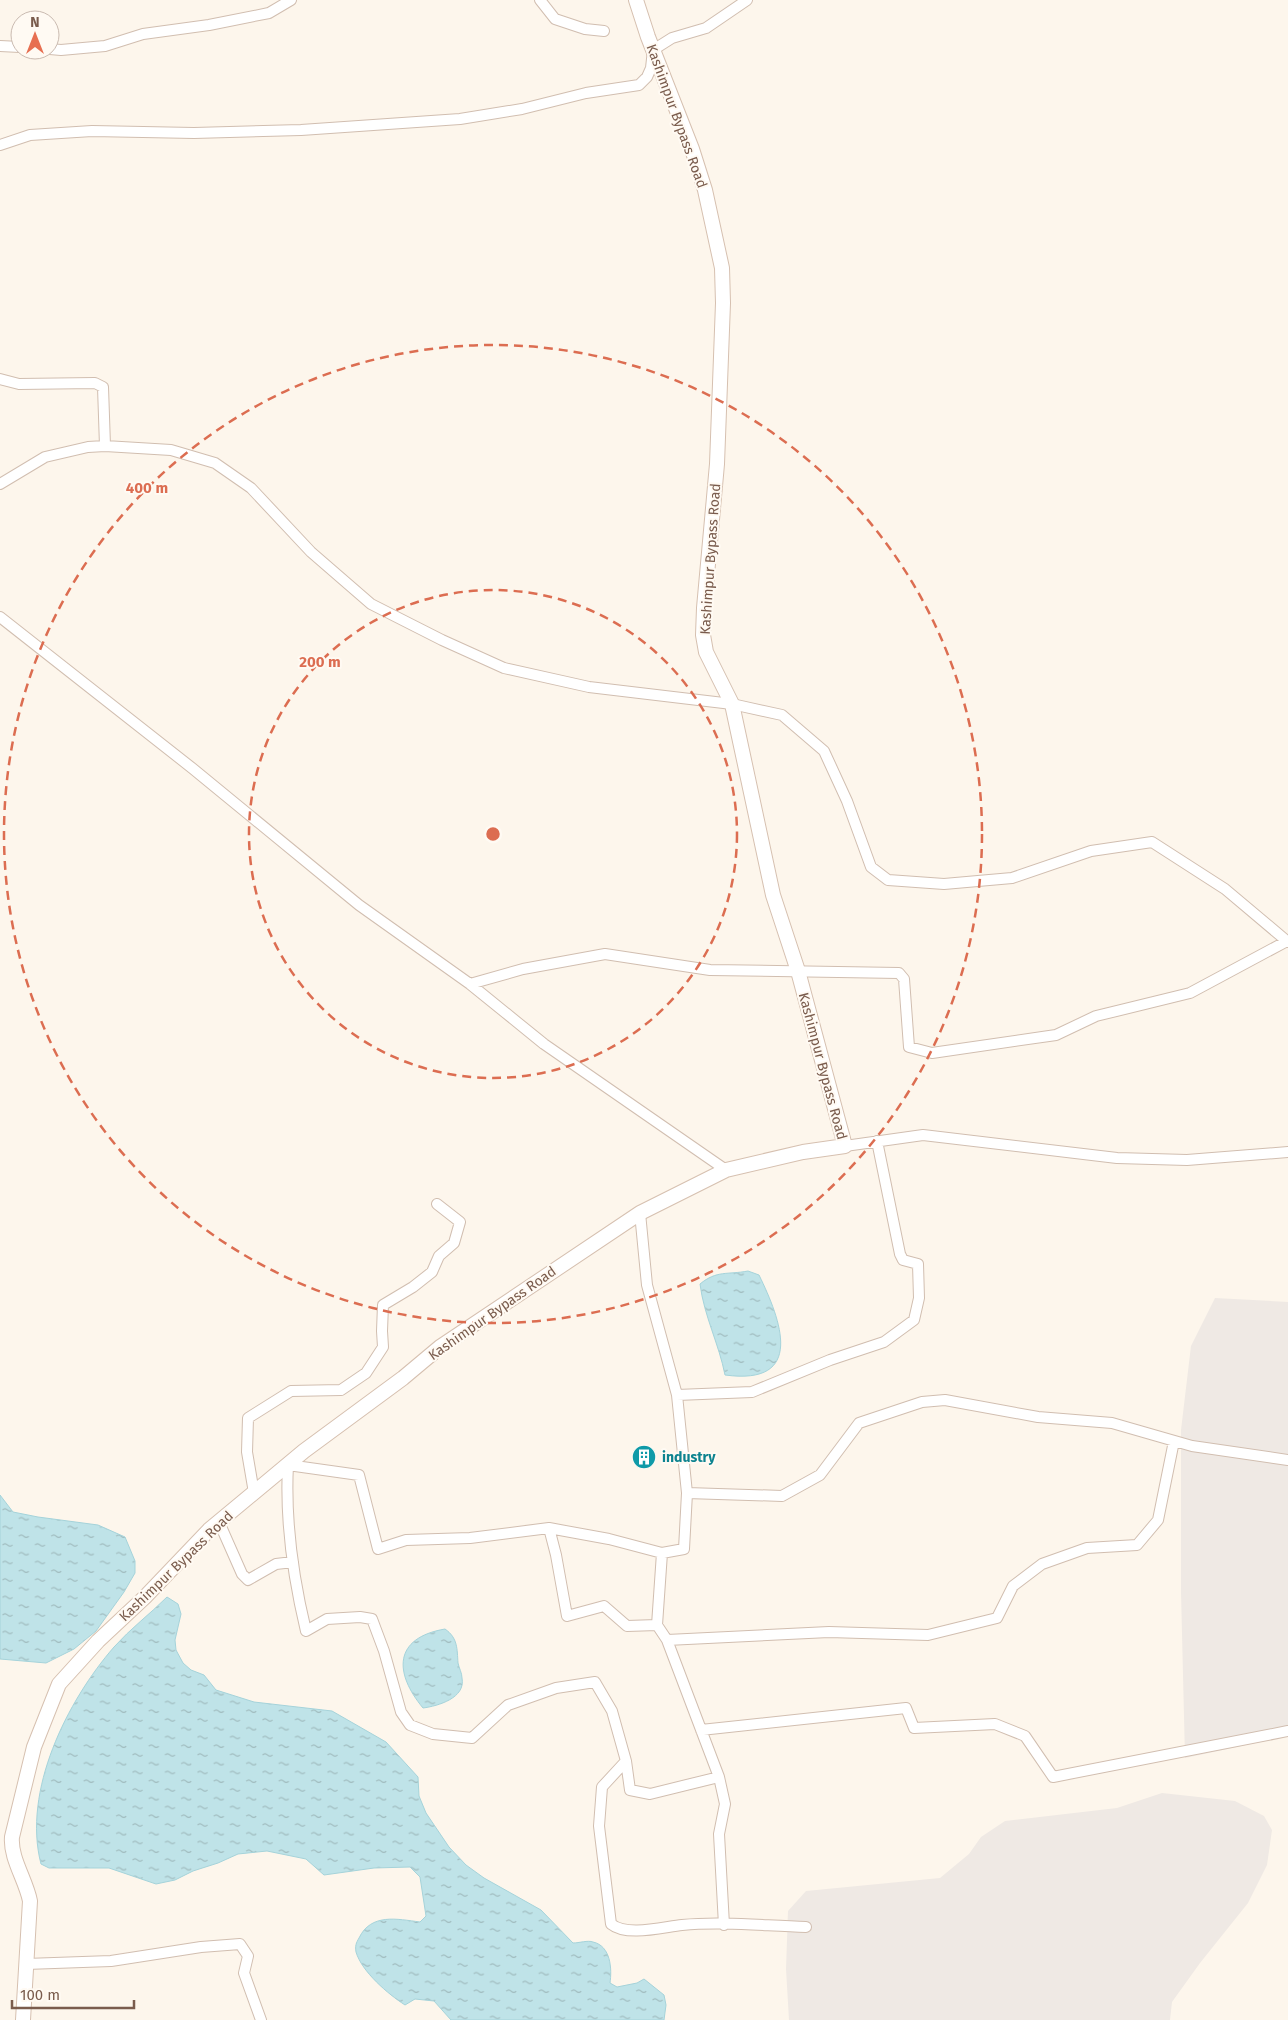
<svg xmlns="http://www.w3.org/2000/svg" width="1288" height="2020" font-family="'Fira Sans',sans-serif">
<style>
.industrial{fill:#efe9e4}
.water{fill:url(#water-ripples);stroke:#a5d3da}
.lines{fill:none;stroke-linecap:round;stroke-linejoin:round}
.minor-casing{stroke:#d1beb0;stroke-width:12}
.secondary-casing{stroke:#d6c0b0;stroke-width:16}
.minor{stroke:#fff;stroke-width:10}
.secondary{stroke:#fff;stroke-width:14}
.ring{fill:none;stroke:#dc6d51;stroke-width:2.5;stroke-dasharray:9 6}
.labels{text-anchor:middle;stroke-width:4;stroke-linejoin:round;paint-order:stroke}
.street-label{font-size:14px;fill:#7a5c4d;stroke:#fffaf3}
.culture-label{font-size:14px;font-weight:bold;fill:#0d838f;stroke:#fffaf3;text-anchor:start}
.centre{fill:#dc6d51;stroke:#fffaf3;stroke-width:2.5}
.ring-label{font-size:15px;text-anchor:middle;font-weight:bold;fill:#dc6d51;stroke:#fffaf3;stroke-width:4;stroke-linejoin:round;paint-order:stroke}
</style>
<defs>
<pattern id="water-ripples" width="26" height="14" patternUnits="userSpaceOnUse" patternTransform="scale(1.25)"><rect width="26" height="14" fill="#bfe3e8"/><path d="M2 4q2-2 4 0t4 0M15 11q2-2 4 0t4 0" fill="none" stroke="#a0bbbe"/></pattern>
</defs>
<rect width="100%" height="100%" fill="#fdf6ec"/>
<!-- industrial -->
<path class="industrial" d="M1215 1298 1288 1302V1736L1185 1758 1181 1592V1430L1191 1346Z
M1162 1793 1235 1801 1264 1816 1272 1830 1267 1865 1248 1903 1200 1963 1172 2002 1170 2020H789L786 1969 788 1911 806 1891 940 1878 969 1854 981 1837 1005 1821 1117 1808Z"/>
<!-- water -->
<path class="water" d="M748 1271 759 1275C781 1320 806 1386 725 1375 719 1344 704 1316 700 1284 717 1270 727 1275 748 1271Z
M0 1495 13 1512 38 1517 98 1525 125 1537 135 1561V1573L124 1592 96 1631 74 1649 46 1663 0 1659Z
M167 1597 178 1604 181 1614 175 1640 176 1650 183 1663 191 1670 204 1675 216 1690 254 1702 332 1711 386 1742 418 1777 419 1796 426 1813 449 1847 466 1865 484 1878 541 1910 573 1943C579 1943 588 1940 593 1942 611 1946 612 1969 610 1983L617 1987 637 1983 644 1979 664 1995 666 2005 664 2020H451L434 2001 415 1999 405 2005C388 1994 362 1972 356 1952 355 1946 356 1943 359 1938 371 1913 397 1919 420 1922L426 1916 420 1877 410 1867 374 1868 324 1875 306 1859 267 1851 238 1854 218 1863 193 1871 175 1880 156 1884 109 1868H49L41 1864C22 1791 67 1701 114 1647 130 1629 150 1614 167 1597Z
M445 1629C458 1638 457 1649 458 1663 459 1668 462 1673 462 1678 466 1698 438 1706 423 1708 394 1673 393 1638 445 1629Z"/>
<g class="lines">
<!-- minor casing -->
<g class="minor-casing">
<path id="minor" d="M540 0 555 19 585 29 604 31
M0 46 20 47
M50 49 61 50 105 46 143 34 209 25 269 13 291 0
M0 145 30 135 92 131 194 133 301 130 460 119 522 109 586 93 639 85 647 77 651 68 653 50 672 38 706 28 747 0
M0 379 19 384 95 383 103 387 105 446
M0 484 45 457 88 447 105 446 171 450 215 463 251 488 311 552 371 604 442 640 504 668 589 687 732 704 782 715 824 751 847 801 871 867 888 880 944 884 1012 878 1091 851 1152 842 1225 889 1288 942
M0 617 192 768 359 905 470 984 544 1044 726 1170
M470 984 523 969 605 954 710 970 899 973 904 979 909 1047 932 1053 1056 1035 1096 1016 1190 993 1287 941
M845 1146 923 1135 1117 1158 1187 1160 1288 1152
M640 1213 647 1285 677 1395 687 1493
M677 1395 752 1392 830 1360 884 1342 914 1320 919 1298 918 1264 903 1260 900 1254 877 1141
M254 1493 247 1452 248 1418 291 1391 341 1390 366 1373 383 1347 382 1331 383 1305 413 1287 432 1272 439 1256 454 1243 460 1222 437 1204
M219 1522 242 1574 248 1580 276 1564 293 1562
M549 1528 556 1555 567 1616 604 1606 627 1626 657 1625
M662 1553 657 1625 667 1640 719 1777 725 1804 719 1834 724 1925
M667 1640 829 1632 928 1635 997 1618 1013 1586 1042 1564 1087 1548 1137 1545 1158 1520 1174 1441
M701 1730 906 1708 914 1728 995 1724 1025 1736 1053 1777 1288 1731
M626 1761 602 1787 599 1826 611 1924C627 1937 663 1927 682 1925 723 1921 765 1926 806 1927
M719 1777 650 1794 630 1790 626 1761 612 1711 595 1682 556 1688 508 1705 472 1738 433 1734 410 1725 401 1712 384 1651 372 1619 360 1617 327 1619 306 1631C293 1577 285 1521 288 1465L359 1475 378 1549 406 1540 470 1538 549 1528 609 1539 662 1553 684 1549 687 1493 782 1496 820 1475 859 1423 922 1402 945 1400 1038 1417 1112 1423 1192 1446 1288 1460
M26 1964 111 1961 201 1947 240 1944 248 1956 244 1973 261 2020"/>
</g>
<!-- secondary casing -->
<g class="secondary-casing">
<path id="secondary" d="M23 2020 30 1901C26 1880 10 1858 12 1837L34 1747 59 1684 98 1641 145 1597 209 1530 304 1451 403 1378 440 1347 640 1213 726 1170 803 1152 845 1146 798 971 773 895 732 704 706 652 703 635 704 608 717 464 723 303 722 268 705 190 692 149 648 37 636 0"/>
</g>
<!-- minor -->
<use href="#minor" class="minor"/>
<!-- secondary -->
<use href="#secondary" class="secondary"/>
</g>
<!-- distance rings -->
<g class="ring">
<circle cx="493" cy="834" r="244"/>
<circle cx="493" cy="834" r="489"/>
</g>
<!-- icons -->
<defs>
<g id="building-disc" transform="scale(1.25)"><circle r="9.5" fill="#0f9aa8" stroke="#fffaf3"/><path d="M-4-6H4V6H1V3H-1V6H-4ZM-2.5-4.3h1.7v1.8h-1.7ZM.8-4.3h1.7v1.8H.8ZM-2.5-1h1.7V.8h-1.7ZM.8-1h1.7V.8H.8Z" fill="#fff"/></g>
</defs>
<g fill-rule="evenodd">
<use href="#building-disc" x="644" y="1457"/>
</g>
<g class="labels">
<!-- street labels -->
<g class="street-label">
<text transform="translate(677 116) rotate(70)" y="5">Kashimpur Bypass Road</text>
<text transform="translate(710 559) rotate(-86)" y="5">Kashimpur Bypass Road</text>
<text transform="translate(823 1066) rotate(75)" y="5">Kashimpur Bypass Road</text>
<text transform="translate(492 1313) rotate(-35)" y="5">Kashimpur Bypass Road</text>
<text transform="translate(176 1566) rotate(-44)" y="5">Kashimpur Bypass Road</text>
</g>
<!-- culture labels -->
<g class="culture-label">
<text x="662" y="1462">industry</text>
</g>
</g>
<circle cx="493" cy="834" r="8" class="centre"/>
<g class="ring-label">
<text x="147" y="493">400 m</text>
<text x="320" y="667">200 m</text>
</g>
<!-- north arrow -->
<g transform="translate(35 35)"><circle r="24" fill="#fffaf3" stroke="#cabbb1"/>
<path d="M0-4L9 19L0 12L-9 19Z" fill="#e76f51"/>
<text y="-8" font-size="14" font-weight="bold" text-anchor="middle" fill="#7a5c4d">N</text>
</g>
<!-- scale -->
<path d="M12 2000v8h122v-8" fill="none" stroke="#7a5c4d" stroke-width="2.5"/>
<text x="20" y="2000" font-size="15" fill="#7a5c4d" stroke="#fffaf3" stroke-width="4" paint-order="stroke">100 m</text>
</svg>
